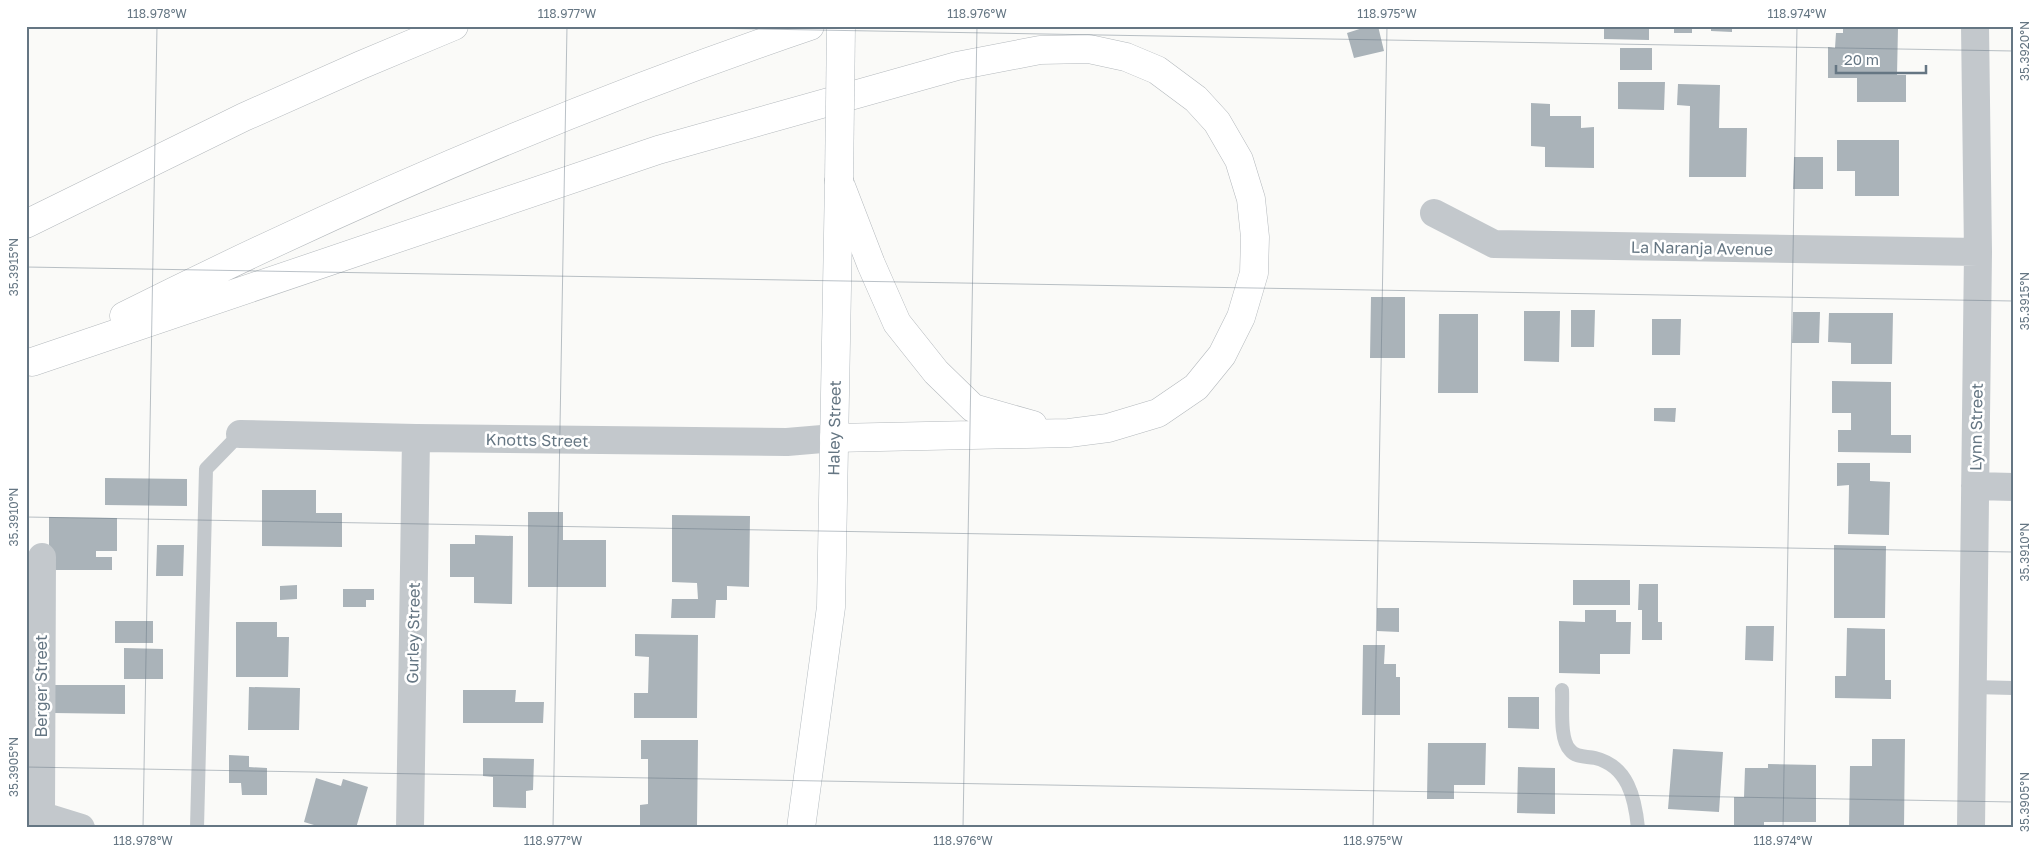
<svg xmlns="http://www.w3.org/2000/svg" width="2039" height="854" font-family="'Golos Text',sans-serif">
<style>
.building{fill:#aab3b9}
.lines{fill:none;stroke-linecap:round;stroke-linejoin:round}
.secondary-casing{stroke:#b3babf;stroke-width:29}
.highway-casing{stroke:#b4b9bd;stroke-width:29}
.lane{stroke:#c3c8cc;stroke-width:14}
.street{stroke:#c3c8cc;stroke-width:28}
.secondary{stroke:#fff;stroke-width:28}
.highway{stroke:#fff;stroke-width:28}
.secondary-bridge-casing{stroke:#b3babf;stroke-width:29;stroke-linecap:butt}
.secondary-bridge{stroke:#fff;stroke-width:28}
.ticks{fill:none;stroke:#657683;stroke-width:1;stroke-opacity:0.45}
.labels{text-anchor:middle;stroke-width:5;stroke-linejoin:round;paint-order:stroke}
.street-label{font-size:16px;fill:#657683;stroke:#fff}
.neatline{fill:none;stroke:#657683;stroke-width:2}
.ticks-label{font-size:12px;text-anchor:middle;fill:#657683}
</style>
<rect width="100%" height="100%" fill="#fafaf8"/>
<!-- building -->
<path class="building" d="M1369 26H1378L1384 51 1354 58 1347 33Z
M1604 26H1649V40L1604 39Z
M1674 26H1692V33H1674Z
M1711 26H1732V32L1711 31Z
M1843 28H1898L1897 75H1906V102H1857V78H1828V47L1835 48 1836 33H1843Z
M1620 48H1652V70H1620Z
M1618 82H1665L1664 110 1618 109Z
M1678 84 1720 85 1719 128H1747L1746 177H1689L1690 106 1677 105Z
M1531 103 1550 104V116H1581V128L1594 127V168L1545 167V147L1531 146Z
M1837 140H1899V196H1855V171H1837Z
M1794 157H1823V189H1793Z
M1371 297H1405V358H1370Z
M1571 310H1595L1594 347H1571Z
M1524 311H1560L1559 362 1524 361Z
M1793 312H1820L1819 343H1792Z
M1829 313H1893L1892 364H1851V343L1828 342Z
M1439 314H1478V393H1438Z
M1652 319H1681L1680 355H1652Z
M1832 381 1891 382V435H1911V453L1838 452V430H1851V413H1832Z
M1654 408H1676L1675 422 1654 421Z
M1837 463H1870V481L1890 482 1889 535 1848 534 1849 485 1837 486Z
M105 478 187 479V506L105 505Z
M262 490H316V513H342V547L262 546Z
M528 512H563V540H606V587H528Z
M672 515 750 516 749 587 727 586V600H716L715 618H671L672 599H698L697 583 672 582Z
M49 517 117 518V551H96V557H112V570H49Z
M475 535 513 536 512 604 474 603V577H450V544H475Z
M157 545H184L183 576H156Z
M1834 545 1886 546 1885 618H1834Z
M1573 580H1630V605H1573Z
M1639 584H1658V622H1662V640H1642V610H1638Z
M297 585V599L280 600V586Z
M343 589H374V600H366V607H343Z
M1377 608H1399V632L1377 631Z
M1585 610H1616V622H1631L1630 654H1600V674L1559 673V621L1585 622Z
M115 621H153V643H115Z
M236 622H277V637H289L288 677H236Z
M1746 626H1774L1773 661 1745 660Z
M1847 628 1885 629V680H1891V699L1835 698V676H1846Z
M635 634 698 635 697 718H634V693H648L649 657 635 656Z
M1363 645H1385L1384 664H1396V677H1400V715H1362Z
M124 648 163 649V679H124Z
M55 685H125V714L54 713Z
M249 687 300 688 299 730H248Z
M463 690H516L515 702H544L543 723H463Z
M1508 697H1539V729L1508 728Z
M1872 739H1905L1904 828H1849L1850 766H1872Z
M641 740H698L697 826 640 825V805L648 804V759H641Z
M1428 743H1486L1485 785H1454V799H1427Z
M1673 749 1723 752 1719 812 1668 809Z
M229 755 249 756V767L267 768V795H242L241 783H229Z
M483 758 534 759 533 790 526 791V808L493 807V777L483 776Z
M1768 764 1816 765V822H1764V827H1734V797H1744L1745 768H1768Z
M1518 767 1555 768V814L1517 813Z
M316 778 341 786 343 779 368 787 356 828H324L304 822Z"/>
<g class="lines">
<!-- secondary casing -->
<g class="secondary-casing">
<path id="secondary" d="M801 828 831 607 839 181"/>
</g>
<!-- highway casing -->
<g class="highway-casing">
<path id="highway" d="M839 181 871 264 897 323 936 372 973 408 1033 425
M26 224 244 117 361 65 454 26
M124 316C346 205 574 106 810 26
M32 362 658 150 957 66 1040 50 1089 49 1126 57 1157 70 1196 99 1217 122 1239 160 1251 199 1255 237 1254 273 1241 317 1222 355 1196 387 1158 413 1108 428 1069 433 834 438"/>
</g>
<!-- lane -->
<path class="lane" d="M1973 687 2013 688
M1562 690C1563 705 1559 739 1570 750 1576 758 1586 756 1595 758 1628 766 1635 798 1638 828
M197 828 206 469 240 434"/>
<!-- street -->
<path class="street" d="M1434 213 1494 244 1978 252
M240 434 416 438 787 442 834 438
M1975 486 2013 487
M26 811 81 828
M41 815 42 557
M410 828 416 438
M1971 828 1978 252 1975 26"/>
<!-- secondary -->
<use href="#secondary" class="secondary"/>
<!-- highway -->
<use href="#highway" class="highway"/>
<!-- secondary-bridge casing -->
<g class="secondary-bridge-casing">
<path id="secondary-bridge" d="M839 181 841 26"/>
</g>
<!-- secondary-bridge -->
<use href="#secondary-bridge" class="secondary-bridge"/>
</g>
<!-- ticks -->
<path class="ticks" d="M588 26 2013 51M26 267 2013 301M26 517 2013 552M26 767 2013 802M143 828 157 26M553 828 567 26M963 828 977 26M1373 828 1387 26M1783 828 1797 26"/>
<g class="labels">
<!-- street labels -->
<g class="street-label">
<text transform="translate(1702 248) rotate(1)" y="6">La Naranja Avenue</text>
<text transform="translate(1976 427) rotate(-89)" y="6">Lynn Street</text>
<text transform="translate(834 428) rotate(-89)" y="6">Haley Street</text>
<text transform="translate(537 440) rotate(1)" y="6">Knotts Street</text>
<text transform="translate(413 633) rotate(-89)" y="6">Gurley Street</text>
<text transform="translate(41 686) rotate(-90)" y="6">Berger Street</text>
</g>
</g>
<!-- border -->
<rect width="2039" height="854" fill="none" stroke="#ffffff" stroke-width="55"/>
<!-- scale -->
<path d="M1836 65v8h90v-8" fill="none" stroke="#657683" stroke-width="2.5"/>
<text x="1844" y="65" font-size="15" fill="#657683" stroke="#ffffff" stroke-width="4" paint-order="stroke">20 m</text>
<rect x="28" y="28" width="1984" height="798" class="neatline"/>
<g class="ticks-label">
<text x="157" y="18">118.978°W</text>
<text x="567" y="18">118.977°W</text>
<text x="977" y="18">118.976°W</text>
<text x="1387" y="18">118.975°W</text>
<text x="1797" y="18">118.974°W</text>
<text transform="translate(2025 51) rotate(-90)" y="4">35.3920°N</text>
<text transform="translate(14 267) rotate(-90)" y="4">35.3915°N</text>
<text transform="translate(2025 301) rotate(-90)" y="4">35.3915°N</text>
<text transform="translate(14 517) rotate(-90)" y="4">35.3910°N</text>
<text transform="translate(2025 552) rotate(-90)" y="4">35.3910°N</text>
<text transform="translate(14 767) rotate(-90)" y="4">35.3905°N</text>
<text transform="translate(2025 802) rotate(-90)" y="4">35.3905°N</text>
<text x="143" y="845">118.978°W</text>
<text x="553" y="845">118.977°W</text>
<text x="963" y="845">118.976°W</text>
<text x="1373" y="845">118.975°W</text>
<text x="1783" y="845">118.974°W</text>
</g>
</svg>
